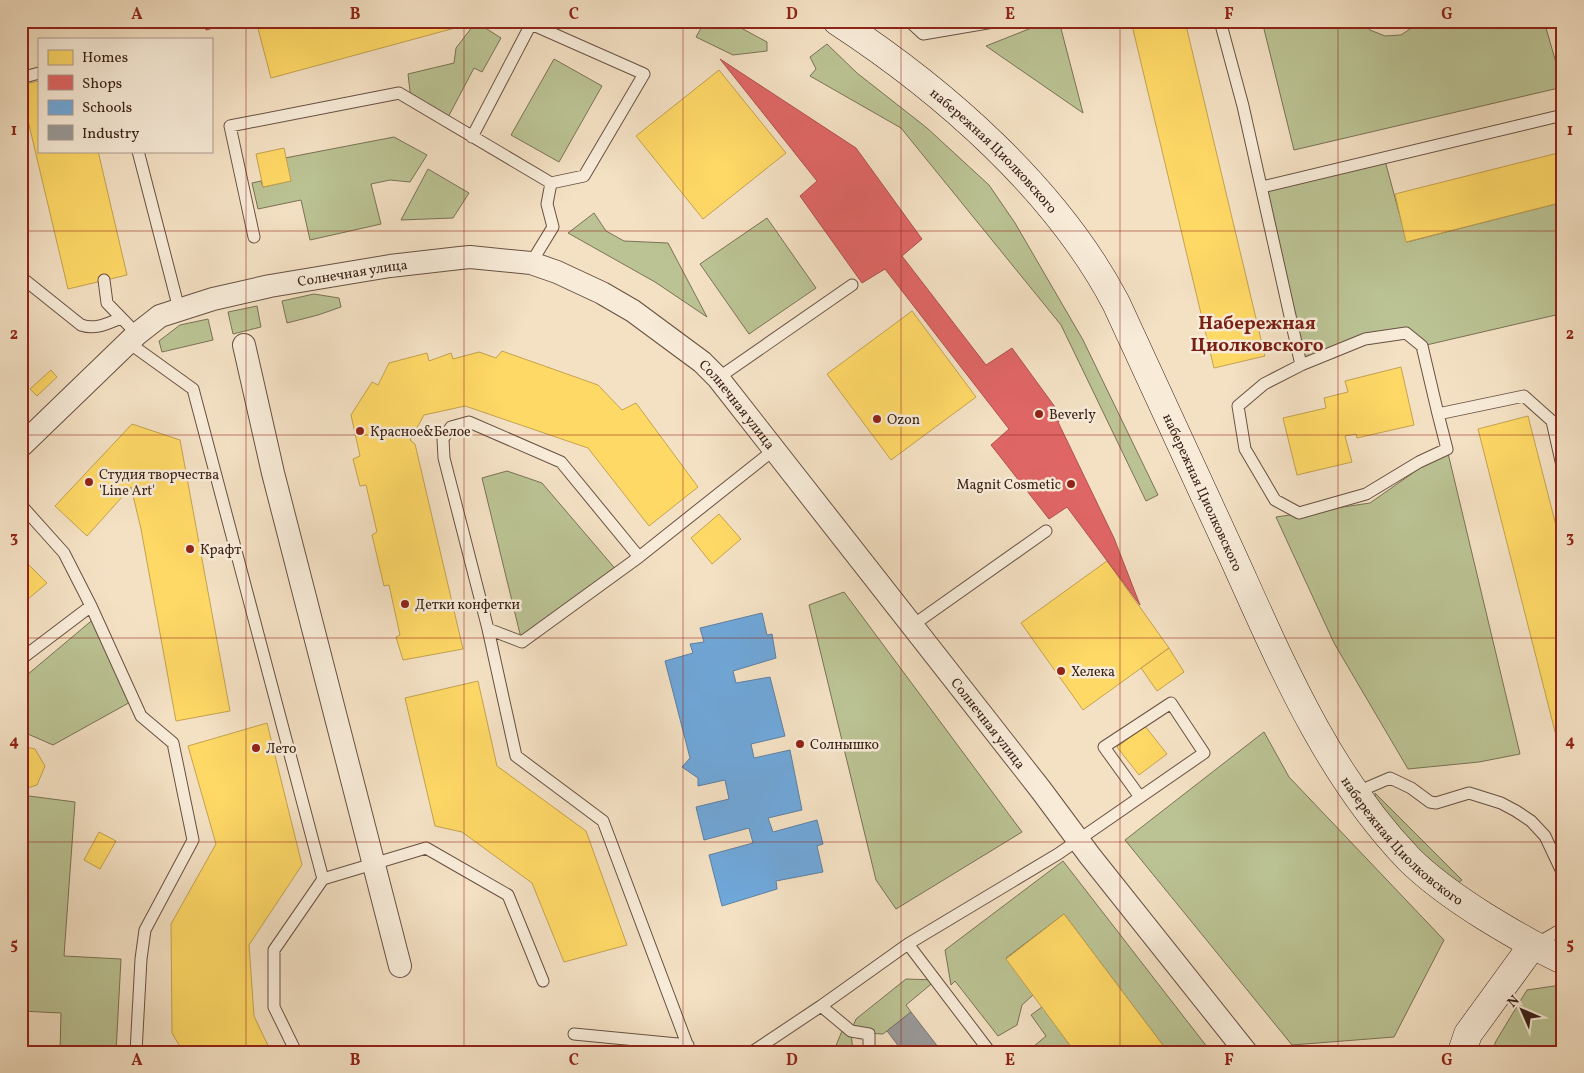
<svg xmlns="http://www.w3.org/2000/svg" width="1584" height="1073" font-family="Vollkorn,serif">
<style>
.green{fill:#bbc394;stroke:#7a7256}
.homes{fill:#ffd966;stroke:#c4a24f}
.shops{fill:#e06666;stroke:#ae514f}
.schools{fill:#6fa8dc;stroke:#5f80a1}
.industry{fill:#999;stroke:#7c7572}
.lines{fill:none;stroke-linecap:round;stroke-linejoin:round}
.lane-casing{stroke:#685143;stroke-width:13}
.street-casing{stroke:#685143;stroke-width:24}
.secondary-casing{stroke:#3a2118;stroke-width:29}
.lane{stroke:#f8ecd9;stroke-width:11}
.street{stroke:#f8ecd9;stroke-width:22}
.secondary{stroke:#f8ecd9;stroke-width:28}
.grid{fill:none;stroke:#8f2418;stroke-width:1;stroke-opacity:0.55}
.poi-dot{fill:#8f2418;stroke:#f8ecd9;stroke-width:2}
.labels{text-anchor:middle;stroke-width:5;stroke-linejoin:round;paint-order:stroke}
.street-label{font-size:14px;fill:#3a2118;stroke:#f8ecd9}
.poi-label{font-size:14px;fill:#3a2118;stroke:#f8ecd9;text-anchor:start}
.district-label{font-size:19px;font-weight:bold;fill:#7a1f14;stroke:#f8ecd9}
.neatline{fill:none;stroke:#8f2418;stroke-width:2}
.grid-label{font-size:16px;text-anchor:middle;font-weight:bold;fill:#8f2418}
</style>
<rect width="100%" height="100%" fill="#f4e1c4"/>
<filter id="stains"><feTurbulence type="fractalNoise" baseFrequency=".004" numOctaves="4"/><feColorMatrix values="0 0 0 0 .2 0 0 0 0 .09 0 0 0 0 .02 0 0 0 .5 -.17"/></filter>
<radialGradient id="worn" r=".72"><stop offset=".6" stop-color="#630" stop-opacity="0"/><stop offset="1" stop-color="#630" stop-opacity=".3"/></radialGradient>
<!-- green -->
<path class="green" d="M705 21H728L767 42V51L733 55 696 37Z
M1049 21H1059L1083 113 986 46Z
M1262 21H1362L1370 30 1385 36 1401 35 1422 21H1544L1563 87 1294 150Z
M476 22 501 38 482 72 474 68 446 121 411 100 408 74 454 63 456 48Z
M827 44 857 73 927 128 989 185 1015 223 1083 340 1158 495 1146 501 1061 325 901 128 810 76 816 69 810 57Z
M554 59 602 86 559 162 511 135Z
M394 137 427 155 410 182 390 180 371 184 381 224 310 240 301 200 258 209 252 183 261 181 263 187 290 181 285 158Z
M1384 157 1407 242 1563 202V326L1560 314 1422 346 1405 333 1365 339 1301 365 1262 187Z
M428 169 469 193 453 218 401 220Z
M594 213 606 231 624 241 668 243 707 317 655 282 568 233Z
M767 218 816 288 749 334 700 264Z
M314 294 339 298 341 307 318 315 287 323 282 301Z
M257 306 261 327 233 334 228 312Z
M208 319 213 340 162 352 159 341 180 325Z
M1447 449 1520 754 1479 762 1408 769 1334 643 1276 517 1370 503Z
M507 471 542 483 618 572 522 642 482 478Z
M844 592 1022 832 896 909 876 880 809 605Z
M96 617 134 700 53 745 21 731V680Z
M1264 732 1289 777 1444 940 1394 1037 1292 1045 1125 840Z
M1375 793 1462 880 1453 887 1404 839 1376 803Z
M21 795 75 802 64 956 121 959 116 1052H60L61 1013 21 1011Z
M1063 861 1211 1052H1168L1064 914 1006 958 1033 995 1022 1005 1017 1025 998 1036 955 981 951 985 945 950Z
M906 979 936 980 906 1005 911 1012 883 1034 851 1032 853 1052H847L845 1049 841 1052H826L835 1048 844 1026 851 1031 856 1019Z
M1561 985 1563 986V1052H1492L1496 1041 1527 990Z
M1042 1007 1075 1052H1027L1046 1036 1031 1015Z"/>
<!-- homes -->
<path class="homes" d="M256 21H465L466 25 271 78Z
M1131 21H1185L1265 356 1214 368Z
M719 70 786 153 703 219 636 136Z
M39 81V151H98L127 275 68 289 21 91V85Z
M284 148 291 181 263 187 256 154Z
M1562 152 1563 202 1406 242 1395 194Z
M912 311 976 397 891 460 827 374Z
M502 351 598 385 622 410 636 403 698 487 649 526 588 448 465 406 424 415 410 440 415 444 463 649 403 660 396 637 400 635 389 585 384 586 372 535 377 532 366 485 360 486 353 459 360 456 351 415 372 382 378 385 389 363 427 353 429 361 451 353 453 359 479 352 496 358Z
M1401 367 1414 425 1357 438 1356 434 1345 436 1352 462 1297 475 1283 418 1326 408 1324 398 1348 392 1345 381Z
M51 370 57 377 37 396 30 389Z
M1528 416 1563 553V763L1478 429Z
M132 424 180 440 230 711 176 721 141 529 131 487 87 536 55 506Z
M719 514 741 539 712 564 691 538Z
M21 557 47 583 21 605Z
M1107 561 1169 648 1083 710 1021 623Z
M1169 648 1184 672 1157 691 1141 668Z
M478 681 497 766 586 831 627 945 564 962 532 883 462 832 435 826 405 698Z
M267 723 302 865 249 945 254 1016 271 1052H183L172 1033 171 924 216 844 188 746Z
M1145 726 1167 754 1139 775 1117 747Z
M21 746 35 749 45 766 37 785 21 790Z
M99 832 116 841 100 869 84 860Z
M1064 914 1168 1052H1075L1006 959Z"/>
<!-- shops -->
<path class="shops" d="M203 21H239L206 30Z
M720 59 856 148 922 239 902 256 986 365 1012 348 1063 418 1058 422 1114 538 1140 605 1067 507 1049 519 991 445 1009 429 885 269 862 283 800 196 817 181Z"/>
<!-- schools -->
<path class="schools" d="M762 613 767 635 772 634 776 658 733 671 736 683 770 677 785 736 751 744 754 758 790 750 802 810 768 818 773 832 817 820 823 844 817 846 823 872 776 881 777 889 722 906 709 855 753 843 749 828 704 840 696 807 729 799 725 780 698 786V778L682 767 690 758 665 661 693 653 690 644 704 642 700 628Z"/>
<!-- industry -->
<path class="industry" d="M911 1012 942 1052H903L887 1031Z"/>
<g class="lines">
<!-- lane casing -->
<g class="lane-casing">
<path id="lane" d="M909 21 923 34 999 21
M1220 21 1243 106 1301 365 1365 339 1406 333 1422 346 1438 414
M21 78 39 73
M472 137 531 24 644 74 584 176 551 183
M138 151 179 309
M1262 187 1563 115
M254 237 230 126 399 93 551 183 547 204 553 227 531 263
M21 277 81 325C96 330 106 324 121 318
M104 280 107 303 137 334
M129 343 193 389 323 879 274 950V1007L296 1052
M1301 365 1264 384 1238 406 1245 449 1275 500 1299 513 1366 494 1419 462 1447 449 1438 414 1524 396 1552 421 1563 470
M718 378 852 285
M21 505 64 553 91 606 21 659
M639 557 561 462 469 422 451 427 443 439 444 458 488 629 522 642 639 557 775 449
M91 606 141 716 173 743 193 840 145 930 141 959 136 1052
M913 625 1046 531
M488 629 516 756 603 821 690 1052
M1355 793 1390 778 1411 788 1430 802 1436 803 1469 793 1501 803 1516 811 1531 821 1545 836 1563 874
M323 879 426 848 508 895 543 981
M908 944 990 1052
M1536 944 1560 930 1563 926
M821 1006 851 1031 869 1034V1052
M574 1034 688 1045
M752 1052 821 1006 908 944 1058 854 1204 753 1171 703 1104 747 1140 797"/>
</g>
<!-- street casing -->
<g class="street-casing">
<g id="street">
<path d="M244 345 273 473 400 966"/>
<path id="s1" d="M21 446 137 334 160 316 213 299 270 286 390 266 460 258 470 257 531 263 557 272 602 293 633 311 702 362 718 378 1041 790 1090 856 1246 1052"/>
</g>
</g>
<!-- secondary casing -->
<g class="secondary-casing">
<g id="secondary">
<path id="s2" d="M837 21C944 91 1056 189 1116 303 1155 388 1194 472 1233 557 1281 663 1327 774 1409 859 1432 882 1457 899 1484 916 1510 932 1535 947 1563 960"/>
<path d="M1462 1052 1468 1034 1532 946"/>
</g>
</g>
<!-- lane -->
<use href="#lane" class="lane"/>
<!-- street -->
<use href="#street" class="street"/>
<!-- secondary -->
<use href="#secondary" class="secondary"/>
</g>
<!-- grid -->
<path class="grid" d="M246 21V1052M464 21V1052M683 21V1052M901 21V1052M1120 21V1052M1338 21V1052M21 231H1563M21 435H1563M21 638H1563M21 842H1563"/>
<!-- markers -->
<g class="poi-dot">
<circle cx="1039" cy="414" r="5"/>
<circle cx="877" cy="419" r="5"/>
<circle cx="360" cy="431" r="5"/>
<circle cx="89" cy="482" r="5"/>
<circle cx="1071" cy="484" r="5"/>
<circle cx="190" cy="549" r="5"/>
<circle cx="405" cy="604" r="5"/>
<circle cx="1061" cy="671" r="5"/>
<circle cx="800" cy="744" r="5"/>
<circle cx="256" cy="748" r="5"/>
</g>
<g class="labels">
<!-- street labels -->
<g class="street-label">
<text dy="5" stroke="none"><textPath href="#s2" startOffset="204">набережная Циолковского</textPath></text>
<text dy="5" stroke="none"><textPath href="#s1" startOffset="388">Солнечная улица</textPath></text>
<text dy="5" stroke="none"><textPath href="#s1" startOffset="822">Солнечная улица</textPath></text>
<text dy="5" stroke="none"><textPath href="#s2" startOffset="609">набережная Циолковского</textPath></text>
<text dy="5" stroke="none"><textPath href="#s1" startOffset="1228">Солнечная улица</textPath></text>
<text dy="5" stroke="none"><textPath href="#s2" startOffset="1014">набережная Циолковского</textPath></text>
</g>
<!-- poi labels -->
<g class="poi-label">
<text x="1049" y="419">Beverly</text>
<text x="887" y="424">Ozon</text>
<text x="370" y="436">Красное&amp;Белое</text>
<text x="99" y="479">Студия творчества<tspan x="99" dy="16">'Line Art'</tspan></text>
<text x="1061" y="489" text-anchor="end">Magnit Cosmetic</text>
<text x="200" y="554">Крафт</text>
<text x="415" y="609">Детки конфетки</text>
<text x="1071" y="676">Хелека</text>
<text x="810" y="749">Солнышко</text>
<text x="266" y="753">Лето</text>
</g>
<!-- district labels -->
<g class="district-label">
<text x="1257" y="329">Набережная<tspan x="1257" dy="22">Циолковского</tspan></text>
</g>
</g>
<!-- margin -->
<rect width="1584" height="1073" fill="none" stroke="#f4e1c4" stroke-width="55"/>
<!-- legend -->
<rect x="38" y="38" width="175" height="115" fill="#f8ecd9" stroke="#ac9b8c"/>
<rect x="48" y="50" width="25" height="15" fill="#ffd966" stroke="#ac9b8c"/>
<text x="82" y="62" font-size="15" fill="#3a2118">Homes</text>
<rect x="48" y="75" width="25" height="15" fill="#e06666" stroke="#ac9b8c"/>
<text x="82" y="88" font-size="15" fill="#3a2118">Shops</text>
<rect x="48" y="100" width="25" height="15" fill="#6fa8dc" stroke="#ac9b8c"/>
<text x="82" y="112" font-size="15" fill="#3a2118">Schools</text>
<rect x="48" y="125" width="25" height="15" fill="#999999" stroke="#ac9b8c"/>
<text x="82" y="138" font-size="15" fill="#3a2118">Industry</text>
<!-- north arrow -->
<g transform="translate(1522 1010) rotate(315)" stroke="#f8ecd9" stroke-width="4" paint-order="stroke">
<path d="M0-4L9 19L0 12L-9 19Z" fill="#3a2118"/>
<text y="-8" font-size="14" font-weight="bold" text-anchor="middle" fill="#3a2118">N</text>
</g>
<rect x="28" y="28" width="1528" height="1018" class="neatline"/>
<g class="grid-label">
<text x="137" y="19">A</text>
<text x="355" y="19">B</text>
<text x="574" y="19">C</text>
<text x="792" y="19">D</text>
<text x="1010" y="19">E</text>
<text x="1229" y="19">F</text>
<text x="1447" y="19">G</text>
<text x="14" y="135">1</text>
<text x="1570" y="135">1</text>
<text x="14" y="339">2</text>
<text x="1570" y="339">2</text>
<text x="14" y="542">3</text>
<text x="1570" y="542">3</text>
<text x="14" y="746">4</text>
<text x="1570" y="746">4</text>
<text x="14" y="949">5</text>
<text x="1570" y="949">5</text>
<text x="137" y="1065">A</text>
<text x="355" y="1065">B</text>
<text x="574" y="1065">C</text>
<text x="792" y="1065">D</text>
<text x="1010" y="1065">E</text>
<text x="1229" y="1065">F</text>
<text x="1447" y="1065">G</text>
</g>
<rect width="100%" height="100%" filter="url(#stains)"/>
<rect width="100%" height="100%" fill="url(#worn)"/>
</svg>
